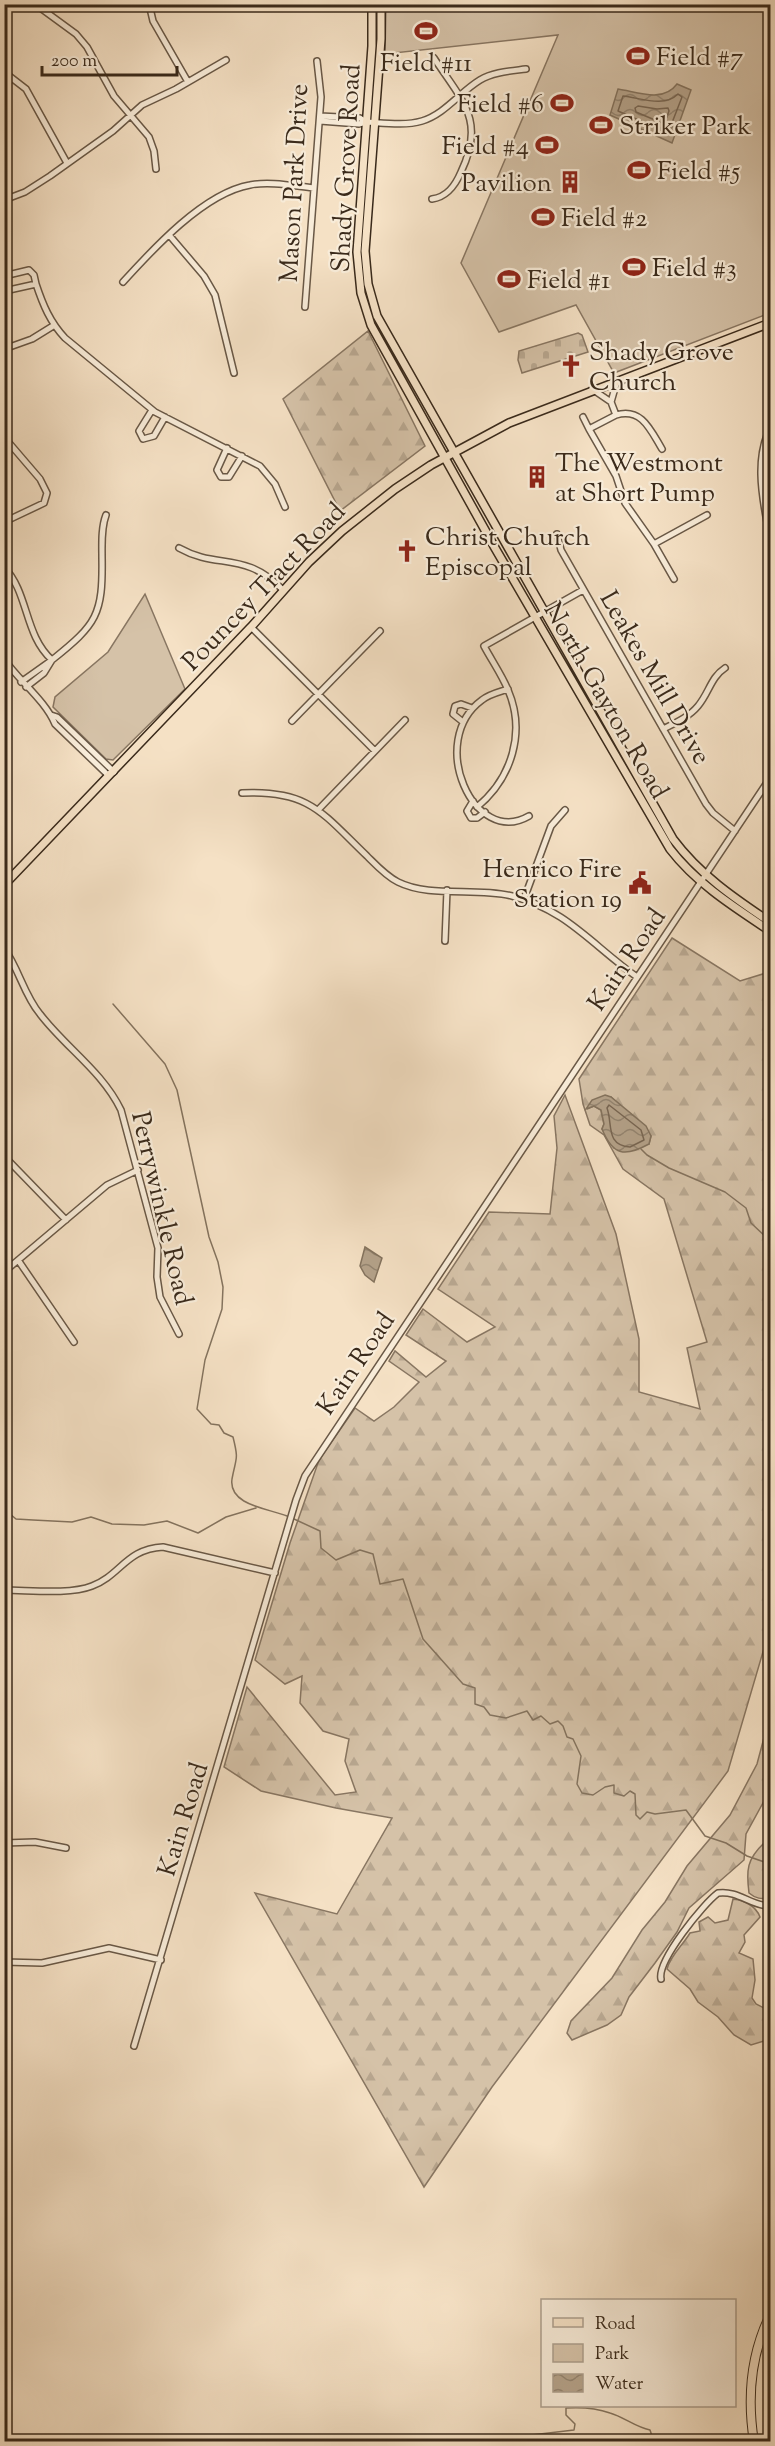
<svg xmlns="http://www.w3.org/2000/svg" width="775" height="2446" font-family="'Sorts Mill Goudy',serif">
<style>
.forest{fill:url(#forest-firs);stroke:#887662;stroke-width:1.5;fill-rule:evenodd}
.cemetery{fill:url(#cemetery-stones);stroke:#887662;stroke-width:1.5}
.green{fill:#d5c2a8;stroke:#887662;stroke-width:1.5}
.water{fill:url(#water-waves);stroke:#84735e;stroke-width:1.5}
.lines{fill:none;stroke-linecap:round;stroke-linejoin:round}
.shore{stroke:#786653;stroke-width:1.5}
.stream{stroke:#84735e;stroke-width:1.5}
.minor-casing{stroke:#695846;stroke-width:8}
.major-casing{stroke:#3a2a1b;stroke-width:10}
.highway-casing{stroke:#3a2a1b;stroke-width:10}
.minor{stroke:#f8ecd9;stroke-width:5}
.major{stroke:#f5e1c5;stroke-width:7}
.highway{stroke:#f5e1c5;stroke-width:8}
.labels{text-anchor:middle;stroke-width:4.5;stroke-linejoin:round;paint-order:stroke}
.poi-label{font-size:26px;fill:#3a2a1b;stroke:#f8ecd9;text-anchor:start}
.street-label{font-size:26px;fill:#3a2a1b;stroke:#f8ecd9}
</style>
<defs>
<pattern id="forest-firs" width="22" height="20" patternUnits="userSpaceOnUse" patternTransform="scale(1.5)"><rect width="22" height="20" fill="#d5c2a8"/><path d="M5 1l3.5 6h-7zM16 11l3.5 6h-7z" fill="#b8a790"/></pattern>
<pattern id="cemetery-stones" width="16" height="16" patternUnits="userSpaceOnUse" patternTransform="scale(1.5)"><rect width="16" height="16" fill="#d5c2a8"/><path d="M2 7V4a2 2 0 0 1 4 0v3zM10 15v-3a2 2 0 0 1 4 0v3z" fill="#b8a790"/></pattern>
<pattern id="water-waves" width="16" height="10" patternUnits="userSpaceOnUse" patternTransform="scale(1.5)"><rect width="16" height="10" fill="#b5a38b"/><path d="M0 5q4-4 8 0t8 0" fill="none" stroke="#948571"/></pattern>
</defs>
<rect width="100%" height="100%" fill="#f5e1c5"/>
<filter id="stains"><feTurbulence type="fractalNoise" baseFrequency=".00333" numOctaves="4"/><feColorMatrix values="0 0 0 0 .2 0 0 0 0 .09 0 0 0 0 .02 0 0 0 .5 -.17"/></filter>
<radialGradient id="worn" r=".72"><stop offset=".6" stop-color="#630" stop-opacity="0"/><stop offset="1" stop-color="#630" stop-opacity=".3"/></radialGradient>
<!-- forest -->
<path class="forest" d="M368 331 425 446 340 511 283 399Z
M672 938 740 981 766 973 770 975V1628L728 1771 492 2087 424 2187 255 1893 337 1914 392 1818 336 1808 261 1791 224 1767 247 1687 335 1795 356 1792 345 1761 349 1739 323 1731 300 1703 302 1676 285 1684 255 1660 290 1543 319 1460 355 1408 374 1421 394 1407 419 1382 389 1361 395 1351 426 1377 446 1361 406 1335 423 1309 467 1342 495 1327 438 1289 489 1212 550 1214 557 1148 554 1116 565 1095 616 1234 639 1339V1392L700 1409 687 1348 707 1342 664 1199 623 1169 604 1135 590 1125 583 1104 579 1079ZM611 1097 651 1136 649 1144 614 1148 602 1129 604 1124 601 1110 594 1106 587 1109Z
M770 1715V1790L746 1834 744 1860 689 1908 677 1932 655 1963 629 1997 621 2015 607 2025 572 2040 567 2033 571 2021 612 1978 642 1930 665 1902 687 1866 730 1815 757 1764Z
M764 1843H770V1898C761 1899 756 1899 749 1893 746 1870 747 1859 764 1843Z
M733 1899C744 1900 756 1906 760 1917L744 1935 745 1942 739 1953 753 1959 755 1980 752 1998 756 2004 770 2011V2031L764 2041 751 2045 734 2035 718 2017 698 2002 690 1989 667 1969C670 1956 683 1945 690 1933L700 1931 699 1922 708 1917 715 1923 728 1920Z"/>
<!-- cemetery -->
<path class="cemetery" d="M578 333 582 335 588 352 522 373 518 360 519 351Z"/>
<!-- green -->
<path class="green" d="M386 5H770V313L614 373 576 305 499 332 461 263 558 35 385 54Z
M145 594 185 689 113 760 106 759 53 707 55 697 108 652Z"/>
<!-- water -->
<path class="water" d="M677 84 691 90 672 143 610 115 618 89C638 92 663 103 677 84Z
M605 1095 611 1097 646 1126 651 1136 649 1144C625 1157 613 1156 602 1129L604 1124 601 1110 594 1106 586 1109 592 1100Z
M365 1247 382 1258 374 1282 365 1275 360 1266Z"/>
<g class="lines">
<!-- shore -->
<path class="shore" d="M678 94 682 97 668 133 618 111 623 96C641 98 664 108 678 94Z
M638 106 657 109 668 108 669 111 665 122 662 123 636 112 635 108Z
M609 1105 641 1130 644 1140 630 1147C605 1145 613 1124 607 1108Z"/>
<!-- stream -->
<path class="stream" d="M113 1004 165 1064 177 1090 209 1237 218 1262 223 1287 222 1309 205 1360 197 1409 211 1424 219 1425 224 1433 233 1437C239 1461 236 1457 232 1479 228 1506 271 1509 287 1516
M641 1149 647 1155 669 1168 725 1192 746 1208 751 1223 770 1241
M4 1509 16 1519 33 1520 72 1522 91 1517 112 1524 144 1525 167 1521 198 1533 226 1517 256 1508
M294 1519 320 1531 321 1548 336 1560 360 1550 373 1554 380 1584 403 1579 423 1639 463 1684 475 1688V1704L484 1707 490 1715 506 1718 527 1711 533 1720 541 1716 550 1724 558 1721 563 1726 567 1737 573 1739 581 1756 577 1784 582 1793 593 1795 605 1787 614 1785V1793L624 1796 630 1791 635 1794 636 1815 640 1819 647 1812 655 1814 686 1810 705 1836 726 1843 747 1856 770 1864
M473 2442 574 2430 575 2424 566 2415V2408C581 2407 596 2408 610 2413 624 2417 635 2427 650 2430L654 2442"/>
<!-- minor casing -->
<g class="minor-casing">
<path id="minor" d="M35 4 76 34 87 47 114 96 149 137 154 151 156 169
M149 4 153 21 188 82
M4 72 26 89 67 163
M320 121 359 124 366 122 360 118 320 116
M366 122C384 123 405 126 422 121 445 114 460 92 480 80 493 72 511 71 526 69
M432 199C447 197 455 186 461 172 486 120 462 101 434 58
M4 200 25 192 50 176 113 131 142 105 176 89 226 60
M170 236 204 276 215 295 234 373
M4 276 29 270 34 275 36 284 9 290 4 289
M123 282C153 249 204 193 250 185 270 181 294 186 314 188
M36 284C43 305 50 322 65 338L155 412 260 466 275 484 285 507
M305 307 321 97 317 61
M4 349 32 339 53 326
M592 389 611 402 616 415 589 429 616 476 625 503 654 544 707 515
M611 402 617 381
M152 410 139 431 143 439 154 436 165 417
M616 415C642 407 651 431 662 449
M583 417 589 429
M770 428C756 457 761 491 767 522L770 524
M4 437 40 479 47 493 44 503 4 522
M227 448 217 470 221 477H229L242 456
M557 534 561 550 706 804 713 813 735 831
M654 544 674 579
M179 548C218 570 244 550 283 590
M4 567C29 593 24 635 52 660 97 624 103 615 102 557 102 544 101 528 106 515
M251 627 375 751
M4 659C19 681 45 700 55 724L109 776
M21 682 52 660 44 673 26 687
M508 689C499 692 489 694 482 700 426 741 474 848 529 816
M51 715 57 717 114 772
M292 721 380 631
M463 722 453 714 455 706 461 704 472 708
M663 729C675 723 689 717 698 706 709 693 711 677 725 668
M242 793C310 790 322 813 367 856 376 865 386 876 398 882 430 898 476 887 512 896 566 909 594 947 637 977
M473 801 467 811 471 818H477L485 812
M477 807C512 778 526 732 508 690 502 675 492 661 484 646L583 590
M318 810 405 720
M524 899 551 826 565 810
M445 941 447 890
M4 948C19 969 24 995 40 1014 66 1048 102 1071 121 1110L158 1248 157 1277 160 1297 179 1334
M4 1156 66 1220
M18 1260 74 1342
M4 1272 107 1185 138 1170
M4 1590C29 1590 69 1595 92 1586 121 1575 126 1549 163 1547L275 1573
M4 1843 35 1842 66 1848
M4 1962 42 1963 109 1948 161 1960
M661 1979C657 1961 703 1904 718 1893 738 1890 751 1906 770 1906
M134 2046 296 1500 305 1476 770 778"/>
</g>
<!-- major casing -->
<g class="major-casing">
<path id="major" d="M372 4V46L357 252 361 293 371 325 495 548 670 849C697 884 734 907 770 931
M381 4V39L365 251 368 284 377 316 673 839C699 874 734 898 770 922
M4 885 251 627 309 562 342 531 395 489 431 465 509 423 770 323"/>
</g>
<!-- highway casing -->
<g class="highway-casing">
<path id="highway" d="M754 2442C747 2398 751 2354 770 2315"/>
</g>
<!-- minor -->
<use href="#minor" class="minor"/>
<!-- major -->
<use href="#major" class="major"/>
<!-- highway -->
<use href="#highway" class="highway"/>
</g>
<!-- icons -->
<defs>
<g id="stadium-bare" transform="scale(1.8)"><path d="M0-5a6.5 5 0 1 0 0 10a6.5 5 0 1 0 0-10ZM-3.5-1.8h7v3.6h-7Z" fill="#8f2418" stroke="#f8ecd9" stroke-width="2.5" paint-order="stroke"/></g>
<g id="building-bare" transform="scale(1.8)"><path d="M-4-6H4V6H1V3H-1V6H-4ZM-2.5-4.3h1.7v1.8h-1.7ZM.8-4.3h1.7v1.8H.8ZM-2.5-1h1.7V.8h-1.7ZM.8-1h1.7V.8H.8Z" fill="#8f2418" stroke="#f8ecd9" stroke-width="2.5" paint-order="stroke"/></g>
<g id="church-bare" transform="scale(1.8)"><path d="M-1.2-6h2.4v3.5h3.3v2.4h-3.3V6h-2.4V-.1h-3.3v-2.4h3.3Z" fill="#8f2418" stroke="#f8ecd9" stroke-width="2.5" paint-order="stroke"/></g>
<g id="civic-bare" transform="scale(1.8)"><path d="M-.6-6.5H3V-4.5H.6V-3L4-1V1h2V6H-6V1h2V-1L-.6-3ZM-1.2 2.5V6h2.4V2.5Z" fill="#8f2418" stroke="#f8ecd9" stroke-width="2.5" paint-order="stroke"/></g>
</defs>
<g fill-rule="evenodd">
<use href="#stadium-bare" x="426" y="31"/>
<use href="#stadium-bare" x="638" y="56"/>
<use href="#stadium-bare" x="562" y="103"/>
<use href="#stadium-bare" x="601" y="125"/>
<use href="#stadium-bare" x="547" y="145"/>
<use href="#stadium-bare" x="639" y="170"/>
<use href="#building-bare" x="570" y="182"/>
<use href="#stadium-bare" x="543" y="217"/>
<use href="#stadium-bare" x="634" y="267"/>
<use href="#stadium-bare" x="509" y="279"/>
<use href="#church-bare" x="571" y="366"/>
<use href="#building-bare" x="537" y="477"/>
<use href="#church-bare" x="407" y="551"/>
<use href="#civic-bare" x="640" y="883"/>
</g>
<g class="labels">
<!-- poi labels -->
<g class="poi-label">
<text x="656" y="65">Field #7</text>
<text x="426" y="71" text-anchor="middle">Field #11</text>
<text x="544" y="112" text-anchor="end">Field #6</text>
<text x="619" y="134">Striker Park</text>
<text x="529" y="154" text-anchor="end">Field #4</text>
<text x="657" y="179">Field #5</text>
<text x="552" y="191" text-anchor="end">Pavilion</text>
<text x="561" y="226">Field #2</text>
<text x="652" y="276">Field #3</text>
<text x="527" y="288">Field #1</text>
<text x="589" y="360">Shady Grove<tspan x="589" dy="30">Church</tspan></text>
<text x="555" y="471">The Westmont<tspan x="555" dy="30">at Short Pump</tspan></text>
<text x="425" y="545">Christ Church<tspan x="425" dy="30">Episcopal</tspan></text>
<text x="622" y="877" text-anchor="end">Henrico Fire<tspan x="622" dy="30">Station 19</tspan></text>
</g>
<!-- street labels -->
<g class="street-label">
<text transform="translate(345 168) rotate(-87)" y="9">Shady Grove Road</text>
<text transform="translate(293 183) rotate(-87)" y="9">Mason Park Drive</text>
<text transform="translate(263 586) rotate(-46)" y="9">Pouncey Tract Road</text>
<text transform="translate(656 677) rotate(60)" y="9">Leakes Mill Drive</text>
<text transform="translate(607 700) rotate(60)" y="9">North Gayton Road</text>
<text transform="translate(626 959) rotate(-56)" y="9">Kain Road</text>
<text transform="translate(163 1208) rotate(77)" y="9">Perrywinkle Road</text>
<text transform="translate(355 1363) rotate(-56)" y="9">Kain Road</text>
<text transform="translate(182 1819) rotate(-73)" y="9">Kain Road</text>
</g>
</g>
<!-- margin -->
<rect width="775" height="2446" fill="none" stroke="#f5e1c5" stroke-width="24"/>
<rect x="6" y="6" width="763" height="2434" fill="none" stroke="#3a2a1b" stroke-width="3"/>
<rect x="12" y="12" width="751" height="2422" fill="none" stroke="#3a2a1b" stroke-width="1.5"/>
<!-- legend -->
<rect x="541" y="2299" width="195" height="108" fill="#f8ecd9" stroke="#ac9e8d" stroke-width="1.5"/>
<rect x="553" y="2318" width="30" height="9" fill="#f5e1c5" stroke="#ac9e8d" stroke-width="1.5"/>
<text x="595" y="2329" font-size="18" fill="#3a2a1b">Road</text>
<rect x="553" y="2344" width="30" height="18" fill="#d5c2a8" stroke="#ac9e8d" stroke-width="1.5"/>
<text x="595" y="2359" font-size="18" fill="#3a2a1b">Park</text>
<rect x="553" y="2374" width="30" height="18" fill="url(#water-waves)" stroke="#ac9e8d" stroke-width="1.5"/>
<text x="595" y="2389" font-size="18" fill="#3a2a1b">Water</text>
<!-- scale -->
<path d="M42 66v9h135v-9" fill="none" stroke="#3a2a1b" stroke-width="3"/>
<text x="51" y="66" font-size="18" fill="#3a2a1b" stroke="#f8ecd9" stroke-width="4.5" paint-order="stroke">200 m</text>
<rect width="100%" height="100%" filter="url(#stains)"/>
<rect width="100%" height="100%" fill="url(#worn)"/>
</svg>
